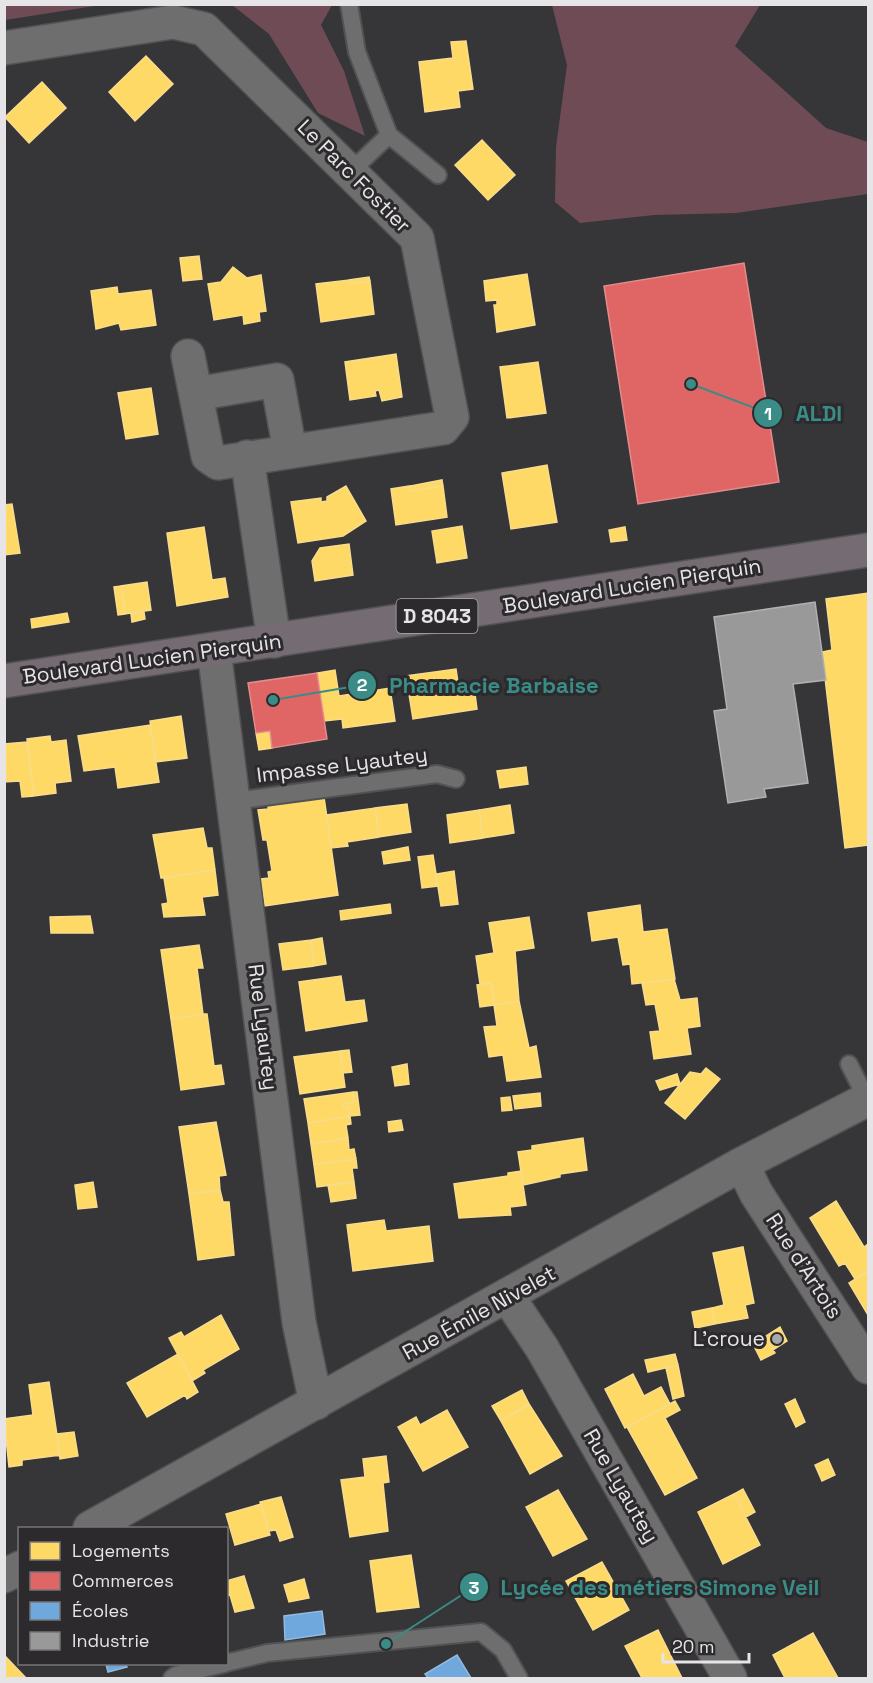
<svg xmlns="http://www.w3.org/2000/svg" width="873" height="1683" font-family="'Space Grotesk',sans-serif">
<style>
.forest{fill:#6f4c55}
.homes{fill:#ffd966;stroke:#f8dc8d;stroke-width:1.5}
.shops{fill:#e06666;stroke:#e28c8d;stroke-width:1.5}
.schools{fill:#6fa8dc;stroke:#93badf;stroke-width:1.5}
.industry{fill:#999;stroke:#b0b0b0;stroke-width:1.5}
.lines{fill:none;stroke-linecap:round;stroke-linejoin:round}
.lane-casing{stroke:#525153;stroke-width:20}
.street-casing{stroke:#525153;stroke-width:36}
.primary-casing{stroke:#525153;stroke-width:36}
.lane{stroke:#6f6e6f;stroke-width:16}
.street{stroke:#6f6e6f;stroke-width:33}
.primary{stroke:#746c72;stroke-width:33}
.poi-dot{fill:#a8a7a9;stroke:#2c2a2d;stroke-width:2}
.labels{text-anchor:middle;stroke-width:6;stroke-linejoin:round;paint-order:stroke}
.shield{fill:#2c2a2d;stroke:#aeacaf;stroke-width:1.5}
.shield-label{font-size:20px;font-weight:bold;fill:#e6e4e7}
.street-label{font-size:21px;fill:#e6e4e7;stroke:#2c2a2d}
.poi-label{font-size:21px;fill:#e6e4e7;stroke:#2c2a2d;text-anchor:end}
.leader{fill:none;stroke:#3a8c86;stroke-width:2}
.callout-dot{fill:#3a8c86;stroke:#2c2a2d;stroke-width:2}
.mark-label{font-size:18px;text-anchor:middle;font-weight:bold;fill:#fff}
.callout-label{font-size:22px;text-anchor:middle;font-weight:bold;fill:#3a8c86;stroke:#2c2a2d;stroke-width:6;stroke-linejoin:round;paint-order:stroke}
</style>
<rect width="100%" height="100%" fill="#363537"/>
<!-- forest -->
<path class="forest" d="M5 4H101V5L5 20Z
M232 5H332L321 25 344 71 365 136 318 113 269 34Z
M552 5H760L735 46 826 128 868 142V194L736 213 654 215 580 223 555 202 556 147 567 65Z"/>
<!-- homes -->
<path class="homes" d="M466 41 473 89 458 91 460 107 425 112 419 62 453 58 451 42Z
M146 56 173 84 135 121 109 92Z
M42 82 66 108 29 143 5 117Z
M482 140 515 175 488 200 455 165Z
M199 256 202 279 183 281 180 258Z
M233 267 247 278 261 275 266 311 259 312 260 321 244 324 243 315 214 320 208 284 221 282Z
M527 274 535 325 497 332 494 305H497V300L486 301 484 281Z
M369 277 370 281 349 284V280Z
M349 280V284L370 281 374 314 321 322 316 284Z
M117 287 118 294 151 290 156 325 121 330 119 323 96 329 91 291Z
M396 354 402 397 382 401 379 390 375 391 376 396 350 400 345 362Z
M538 362 546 413 507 418 500 367Z
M151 388 158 434 126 439 118 393Z
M547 465 557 522 511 529 502 473Z
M442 480 443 486 410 491V486Z
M346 486 366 521 343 536 298 543 291 502 321 498V502L327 501V497Z
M410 486V491L443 486 447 517 396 525 391 489Z
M12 504 20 553 4 555V505Z
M462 526 467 558 437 563 432 531Z
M204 527 212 580 225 578 228 597 177 606 167 533Z
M625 527 627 540 611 542 609 530Z
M349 544 353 575 315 581 312 561 320 548Z
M147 582 151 610 125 614 121 586Z
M121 586 125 614 118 615 114 587Z
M868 593V845L845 848 822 652 832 650 826 599Z
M144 612 145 619 132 622 131 614Z
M67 613 69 622 32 628 31 619Z
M456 669 460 696 475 694 477 709 413 719 406 676Z
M335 670 339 696 390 688 395 721 343 728 342 719 324 721 317 673Z
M181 716 187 758 156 762 150 721Z
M150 725 159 782 118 788 115 767 84 771 78 736Z
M270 731 272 748 259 750 256 733Z
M50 736 51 742 66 740 71 781 55 783 56 793 34 796 27 739Z
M27 742 34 796 22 797 20 781 4 782V744Z
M526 767 528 784 500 788 497 771Z
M324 797 338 895 265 906 261 879 269 878 268 872 272 871 267 840H263L258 810 268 809V806Z
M407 804 411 832 379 837 375 808Z
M510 805 514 833 483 838 479 810Z
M375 808 379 837 347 842 348 846 331 848 327 815Z
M479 810 483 838 450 843 447 815Z
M203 828 207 848H212L215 870 161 878 153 835Z
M408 847 410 860 384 864 382 852Z
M433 855 438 886 422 888 418 857Z
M215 870 218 895 202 897 205 915 164 917 162 904 168 903 164 878Z
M454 871 458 904 441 906 436 874Z
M390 904 391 913 341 920 340 911Z
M640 905 643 932 667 929 675 979 632 984 630 964 623 965 618 937 592 941 588 913Z
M90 916 93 933H51L50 917Z
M529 917 534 948 515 951 519 1001 494 1005 491 983 480 984 476 956 494 953 489 923Z
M322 938 326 964 314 966 311 940Z
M311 940 314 966 283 970 279 944Z
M199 945 203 968H197L203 1014 171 1019 161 950Z
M341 976 345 1002 364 1000 367 1021 306 1031 299 982Z
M674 979 680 1000 697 998 700 1026 687 1028 691 1054 654 1059 650 1032 660 1031 655 1004 646 1005 642 983Z
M491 983 494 1005 480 1007 477 985Z
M519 1001 529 1048 536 1046 541 1077 507 1081 503 1055 489 1057 484 1027 497 1026 494 1005Z
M203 1014H207L214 1066 221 1065 224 1084 181 1090 171 1019Z
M349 1050 352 1072 343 1073 340 1051Z
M340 1051 345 1087 300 1094 294 1057Z
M407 1064 409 1084 395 1086 392 1067Z
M706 1068 720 1079 685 1119 665 1103 690 1072 701 1074Z
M677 1074 680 1084 660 1090 656 1081Z
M353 1092H357L360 1115 350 1116 348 1107H343V1103L354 1102Z
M353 1092 354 1102 343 1103V1107H348L350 1116 308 1123 304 1099Z
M540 1093 541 1106 515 1109 513 1096Z
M510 1097 512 1110 502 1111 501 1098Z
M350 1116 351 1124 346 1125 348 1138 311 1144 308 1123Z
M401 1120 403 1130 389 1132 388 1122Z
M216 1122 226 1175 219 1176 220 1190 189 1194 179 1127Z
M348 1138 349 1150 354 1149 356 1159 314 1165 311 1144Z
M583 1138 587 1170 560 1174V1177L523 1185 518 1152 532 1150V1146Z
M356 1159 357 1168H352L354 1182 317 1187 314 1165Z
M521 1171 526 1205 510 1207 511 1215 459 1218 454 1184 508 1176V1173Z
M93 1182 97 1207 78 1209 75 1185Z
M354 1182 356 1198 331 1202 328 1185Z
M220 1190 223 1202H229L234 1255 198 1260 189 1194Z
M836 1201 864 1247 868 1244V1271L855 1279 845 1263 839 1266 810 1218Z
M384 1220 386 1231 429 1226 433 1261 353 1271 347 1225Z
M743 1247 754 1303 745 1305 748 1318 715 1324 712 1308 724 1305 713 1253Z
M868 1271V1315L849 1283Z
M712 1308 715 1324 695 1328 692 1312Z
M221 1315 239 1349 203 1370 205 1373 192 1381 169 1338 181 1332 184 1337Z
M780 1327 787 1341 773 1350 766 1336Z
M766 1337 775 1353 761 1360 753 1344Z
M178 1354 198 1392 187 1399 185 1395 147 1417 127 1383Z
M675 1354 678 1365 648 1372 645 1360Z
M678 1365 684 1396 673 1399 666 1368Z
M633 1374 644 1396 661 1387 670 1404 625 1428 605 1389Z
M49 1382 60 1455 22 1460V1465L9 1467 4 1419 33 1415 29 1385Z
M522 1390 529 1404 501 1421 492 1406Z
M795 1399 805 1422 796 1427 785 1404Z
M675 1401 680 1410 665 1418 697 1478 665 1495 627 1427Z
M529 1404 562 1456 530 1474 501 1421Z
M447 1410 468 1447 423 1471 398 1427 416 1417 420 1425Z
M74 1432 78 1456 60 1459 57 1434Z
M386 1456 389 1482 383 1483 388 1531 350 1537 341 1480 365 1477 363 1459Z
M828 1459 835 1475 822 1481 815 1465Z
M743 1489 755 1512 746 1517 734 1494Z
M558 1490 587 1539 553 1556 526 1507Z
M734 1494 760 1545 723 1564 698 1512Z
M281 1497 293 1537 280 1541 276 1530 269 1531 260 1502Z
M261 1504 270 1535 235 1545 226 1514Z
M411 1555 419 1607 377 1612 370 1561Z
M602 1562 629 1610 593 1630 566 1581Z
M244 1576 254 1608 235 1612 230 1595 226 1596V1581Z
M304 1579 309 1598 289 1602 284 1585Z
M658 1630 682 1678H642L625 1646Z
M813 1633 838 1678H785L773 1655Z
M6 1657 26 1678H4Z"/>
<!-- shops -->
<path class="shops" d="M744 263 779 482 638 504 604 286Z
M317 673 327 739 272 748 270 731 256 733 248 683Z"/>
<!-- schools -->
<path class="schools" d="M322 1611 325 1634 285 1640 284 1616Z
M457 1655 471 1678H428L425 1674Z
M106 1664H126L127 1667 108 1672Z"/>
<!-- industry -->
<path class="industry" d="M815 602 826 680 793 684 808 783 764 789 766 797 728 803 714 711 727 709 714 617Z"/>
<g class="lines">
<!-- lane casing -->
<g class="lane-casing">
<path id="lane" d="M349 4 357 52 389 135 350 172
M389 135 438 175
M234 801 437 774 456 779
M849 1064 867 1100
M226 1663 267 1653 481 1632 503 1650 519 1678
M172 1678 176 1675 224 1664"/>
</g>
<!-- street casing -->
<g class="street-casing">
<path id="street" d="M4 48 173 22 204 29 417 238 452 417 443 428 218 463 208 456 188 356
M196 394 277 380 290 451
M247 457 274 641
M214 650 299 1322 316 1403
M742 1164 756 1193 868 1367
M508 1297 542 1348 730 1678
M90 1528 742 1164 868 1099
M4 1576 20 1568"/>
</g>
<!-- primary casing -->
<g class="primary-casing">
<path id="primary" d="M4 681 868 550"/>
</g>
<!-- lane -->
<use href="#lane" class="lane"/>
<!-- street -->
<use href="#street" class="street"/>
<!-- primary -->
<use href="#primary" class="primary"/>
</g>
<!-- markers -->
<circle class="poi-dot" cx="777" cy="1339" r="6"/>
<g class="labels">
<!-- shield labels -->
<rect class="shield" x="396.5" y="599" width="81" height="34" rx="4.5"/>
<g class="shield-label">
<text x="437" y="623">D 8043</text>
</g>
<!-- street labels -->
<g class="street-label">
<text transform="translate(354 176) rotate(45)" y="7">Le Parc Fostier</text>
<text transform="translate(632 586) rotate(-9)" y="7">Boulevard Lucien Pierquin</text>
<text transform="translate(152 659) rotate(-8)" y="7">Boulevard Lucien Pierquin</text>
<text transform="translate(342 765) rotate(-7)" y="7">Impasse Lyautey</text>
<text transform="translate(263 1027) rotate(83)" y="7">Rue Lyautey</text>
<text transform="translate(804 1266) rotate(57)" y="7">Rue d'Artois</text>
<text transform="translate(479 1313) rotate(-29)" y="7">Rue Émile Nivelet</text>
<text transform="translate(621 1486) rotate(60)" y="7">Rue Lyautey</text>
</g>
<!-- poi labels -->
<g class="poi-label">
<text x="765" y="1346">L'croue</text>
</g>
</g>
<!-- callouts -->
<path class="leader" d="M691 384L768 413M273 700L362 685M386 1644L474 1587"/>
<g class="callout-dot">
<circle cx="691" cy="384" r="6"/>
<circle cx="273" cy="700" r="6"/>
<circle cx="386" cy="1644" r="6"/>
<circle cx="768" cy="413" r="15"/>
<circle cx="362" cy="685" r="15"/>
<circle cx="474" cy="1587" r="15"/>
</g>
<g class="mark-label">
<text x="768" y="420">1</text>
<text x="362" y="691">2</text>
<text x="474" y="1594">3</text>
</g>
<g class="callout-label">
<text x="819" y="421">ALDI</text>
<text x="494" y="693">Pharmacie Barbaise</text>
<text x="660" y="1595">Lycée des métiers Simone Veil</text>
</g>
<!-- border -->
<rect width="873" height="1683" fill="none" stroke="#e6e4e7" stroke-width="12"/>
<!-- legend -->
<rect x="18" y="1527" width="210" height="138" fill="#2c2a2d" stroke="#767477" stroke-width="1.5"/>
<rect x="30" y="1542" width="30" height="18" fill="#ffd966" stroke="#767477" stroke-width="1.5"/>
<text x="72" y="1557" font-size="18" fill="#e6e4e7">Logements</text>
<rect x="30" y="1572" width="30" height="18" fill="#e06666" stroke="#767477" stroke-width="1.5"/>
<text x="72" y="1587" font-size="18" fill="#e6e4e7">Commerces</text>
<rect x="30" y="1602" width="30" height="18" fill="#6fa8dc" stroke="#767477" stroke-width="1.5"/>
<text x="72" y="1617" font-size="18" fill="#e6e4e7">Écoles</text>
<rect x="30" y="1632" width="30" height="18" fill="#999999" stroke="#767477" stroke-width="1.5"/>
<text x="72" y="1647" font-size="18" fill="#e6e4e7">Industrie</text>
<!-- scale -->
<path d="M663 1653v9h86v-9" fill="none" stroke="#e6e4e7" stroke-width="3"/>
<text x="672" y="1653" font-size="18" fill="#e6e4e7" stroke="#2c2a2d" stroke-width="4.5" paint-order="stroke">20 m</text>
</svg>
